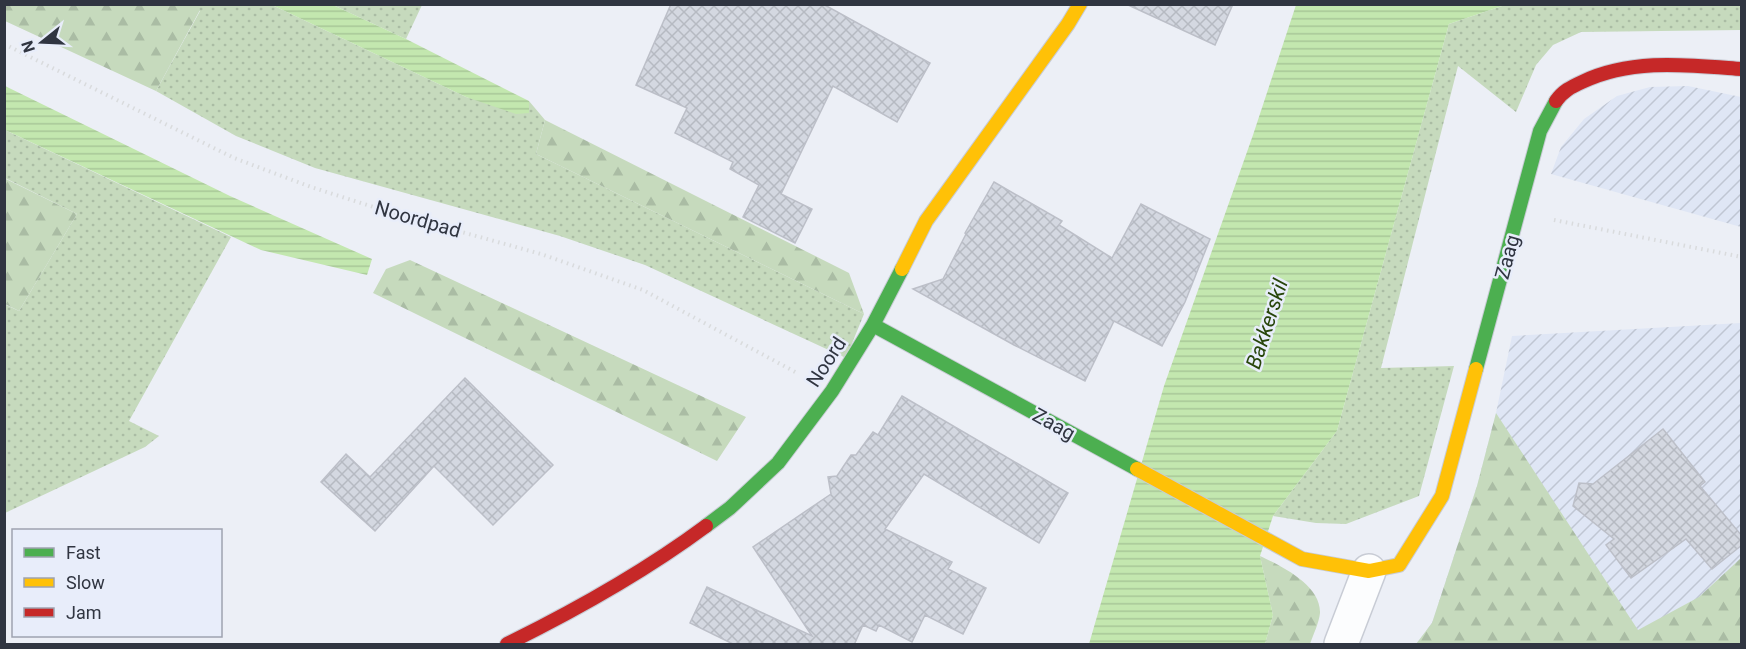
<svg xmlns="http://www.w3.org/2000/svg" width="1746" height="649" font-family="Roboto,sans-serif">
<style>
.industrial{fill:url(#industrial-furrows)}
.grass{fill:url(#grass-dots)}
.forest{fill:url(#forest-firs)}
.water{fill:url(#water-rules)}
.building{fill:url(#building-cross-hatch);stroke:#bcbfc8;stroke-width:1.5}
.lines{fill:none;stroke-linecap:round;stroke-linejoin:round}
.street-casing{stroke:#c8ccd5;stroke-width:36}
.fast-casing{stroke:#c8ccd5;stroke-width:16}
.slow-casing{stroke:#c8ccd5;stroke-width:16}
.jam-casing{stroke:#c8ccd5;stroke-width:16}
.path{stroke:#d9dbdd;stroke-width:4;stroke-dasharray:1.5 4.5;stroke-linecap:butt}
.street{stroke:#fcfdfe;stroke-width:33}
.fast{stroke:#4caf50;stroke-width:14}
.slow{stroke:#ffc107;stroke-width:14}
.jam{stroke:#c62828;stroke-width:14}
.labels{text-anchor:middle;stroke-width:5;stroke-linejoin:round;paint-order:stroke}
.street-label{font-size:20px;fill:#303541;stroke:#e8edfa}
.water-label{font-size:21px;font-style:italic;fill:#28460b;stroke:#e8edfa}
</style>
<defs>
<pattern id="industrial-furrows" width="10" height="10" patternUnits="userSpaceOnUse" patternTransform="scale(1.5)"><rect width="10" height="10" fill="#dfe6f5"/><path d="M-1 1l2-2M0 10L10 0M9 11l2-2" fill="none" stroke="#c0c6d3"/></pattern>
<pattern id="grass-dots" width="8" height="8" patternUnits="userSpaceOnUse" patternTransform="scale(1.5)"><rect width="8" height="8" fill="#c6dabd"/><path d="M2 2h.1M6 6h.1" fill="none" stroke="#aabca4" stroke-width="1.8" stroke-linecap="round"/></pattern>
<pattern id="forest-firs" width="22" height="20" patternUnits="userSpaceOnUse" patternTransform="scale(1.5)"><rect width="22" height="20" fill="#c6dabd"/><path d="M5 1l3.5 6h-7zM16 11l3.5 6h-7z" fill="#aabca4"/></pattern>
<pattern id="water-rules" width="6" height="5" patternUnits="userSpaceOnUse" patternTransform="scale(1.5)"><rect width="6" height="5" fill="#c3e7af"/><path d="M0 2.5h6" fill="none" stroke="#a8c798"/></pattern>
<pattern id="building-cross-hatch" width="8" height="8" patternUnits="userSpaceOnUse" patternTransform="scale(1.5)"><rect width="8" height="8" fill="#d4d8e1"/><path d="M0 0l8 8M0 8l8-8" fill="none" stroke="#b6bac2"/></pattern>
</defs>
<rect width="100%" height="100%" fill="#eceff6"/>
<!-- industrial -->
<path class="industrial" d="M1688 86 1741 97V227L1551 174 1561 147 1584 119 1617 96 1650 87Z
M1741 323V644H1416L1432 623 1477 486 1496 413 1512 336Z"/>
<!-- grass -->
<path class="grass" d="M188 5H272L466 97 529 113V101L545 120 536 154 864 314 846 358 645 265 560 236 315 168 236 136 156 91 200 11Z
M333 5H422L406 39Z
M1505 5H1741V30L1581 32 1553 45 1536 65 1516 112 1458 66 1381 368 1454 366 1419 496 1346 524 1316 523 1273 516 1337 431 1449 24Z
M5 130 231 237 129 421 159 436 145 447 5 513 4 304 19 311 77 214 5 178Z"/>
<!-- forest -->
<path class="forest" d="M188 4 200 10 156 91 5 21V5Z
M545 120 849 273 864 314 536 154Z
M4 178 77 214 19 311 5 304Z
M410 260 746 417 717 461 373 293 386 269Z
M1496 413 1638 630 1699 597 1741 558V644H1416L1432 623 1477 486Z
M1260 556C1281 566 1321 585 1320 613 1319 623 1313 635 1310 644H1265L1273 615Z"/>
<!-- water -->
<path class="water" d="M272 5H333L406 39 529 101V113L516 114 466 97Z
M1296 5H1505L1449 24 1337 431 1273 516 1260 556 1273 615 1265 644H1089L1164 386 1253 135Z
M5 86 230 196 372 259 367 275 261 250 5 130Z"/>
<!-- building -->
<path class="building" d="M671 4H823L930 63 897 122 833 86 781 194 812 209 795 243 743 217 759 185 730 169 733 162 675 133 687 108 636 85Z
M1126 4H1233L1215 45Z
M994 182 1062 221 1059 225 1112 258 1141 204 1210 239 1185 302 1162 346 1114 321 1085 381 1014 345 913 289 943 279 966 234 965 233Z
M465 378 553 465 493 525 434 466 375 531 321 482 346 454 370 477Z
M902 396 1068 493 1039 543 924 474 885 529 952 562 948 569 986 588 963 634 925 615 912 642 879 625 876 631 863 625 854 645H735L690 623 707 587 812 636 753 547 831 494 828 477 837 476 851 455H856L873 432 878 435Z
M1663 429 1705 482 1700 486 1742 536V545L1712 569 1686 539 1631 578 1606 545 1614 539 1573 506 1579 483 1593 484Z"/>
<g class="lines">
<!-- street casing -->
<g class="street-casing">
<path id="street" d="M1341 644 1369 571"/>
</g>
<!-- fast casing -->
<g class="fast-casing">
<path id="fast" d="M873 325 1137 469
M1476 369 1540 131 1556 101
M706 526 730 508 778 463 832 391 873 325 902 269"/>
</g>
<!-- slow casing -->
<g class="slow-casing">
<path id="slow" d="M902 269 926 221 1068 24 1080 4
M1137 469 1302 559 1369 571 1399 565 1442 496 1476 369"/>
</g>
<!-- jam casing -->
<g class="jam-casing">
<path id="jam" d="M1556 101C1563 91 1571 87 1582 82 1632 58 1688 65 1742 69
M507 644C576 610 644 572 706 526"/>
</g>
<!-- path -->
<path class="path" d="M4 44 234 158 311 187 386 211 541 254 643 290 799 374
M1554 220 1742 257"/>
<!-- street -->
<use href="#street" class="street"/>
<!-- fast -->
<use href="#fast" class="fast"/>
<!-- slow -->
<use href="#slow" class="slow"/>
<!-- jam -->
<use href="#jam" class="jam"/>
</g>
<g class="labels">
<!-- street labels -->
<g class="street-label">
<text transform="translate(418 219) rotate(16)" y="7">Noordpad</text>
<text transform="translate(1507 257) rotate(-75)" y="7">Zaag</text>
<text transform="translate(826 362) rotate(-57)" y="7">Noord</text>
<text transform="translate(1054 424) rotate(29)" y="7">Zaag</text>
</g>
<!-- water labels -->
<g class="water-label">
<text transform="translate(1267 324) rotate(-72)" y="7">Bakkerskil</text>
</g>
</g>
<!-- border -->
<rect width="1746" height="649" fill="none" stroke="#303541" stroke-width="12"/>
<!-- legend -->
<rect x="12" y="529" width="210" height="108" fill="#e8edfa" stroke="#9ea3b0" stroke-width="1.5"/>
<rect x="24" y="548" width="30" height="9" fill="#4caf50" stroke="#9ea3b0" stroke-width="1.5"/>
<text x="66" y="559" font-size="18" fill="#303541">Fast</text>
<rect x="24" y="578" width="30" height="9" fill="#ffc107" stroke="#9ea3b0" stroke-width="1.5"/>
<text x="66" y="589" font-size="18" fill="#303541">Slow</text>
<rect x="24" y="608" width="30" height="9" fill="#c62828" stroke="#9ea3b0" stroke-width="1.5"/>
<text x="66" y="619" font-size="18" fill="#303541">Jam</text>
<!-- north arrow -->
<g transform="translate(42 42) rotate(252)" stroke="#e8edfa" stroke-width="4.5" paint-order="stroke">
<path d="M0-4.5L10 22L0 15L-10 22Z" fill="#303541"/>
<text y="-9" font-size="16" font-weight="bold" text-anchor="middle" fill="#303541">N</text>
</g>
</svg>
